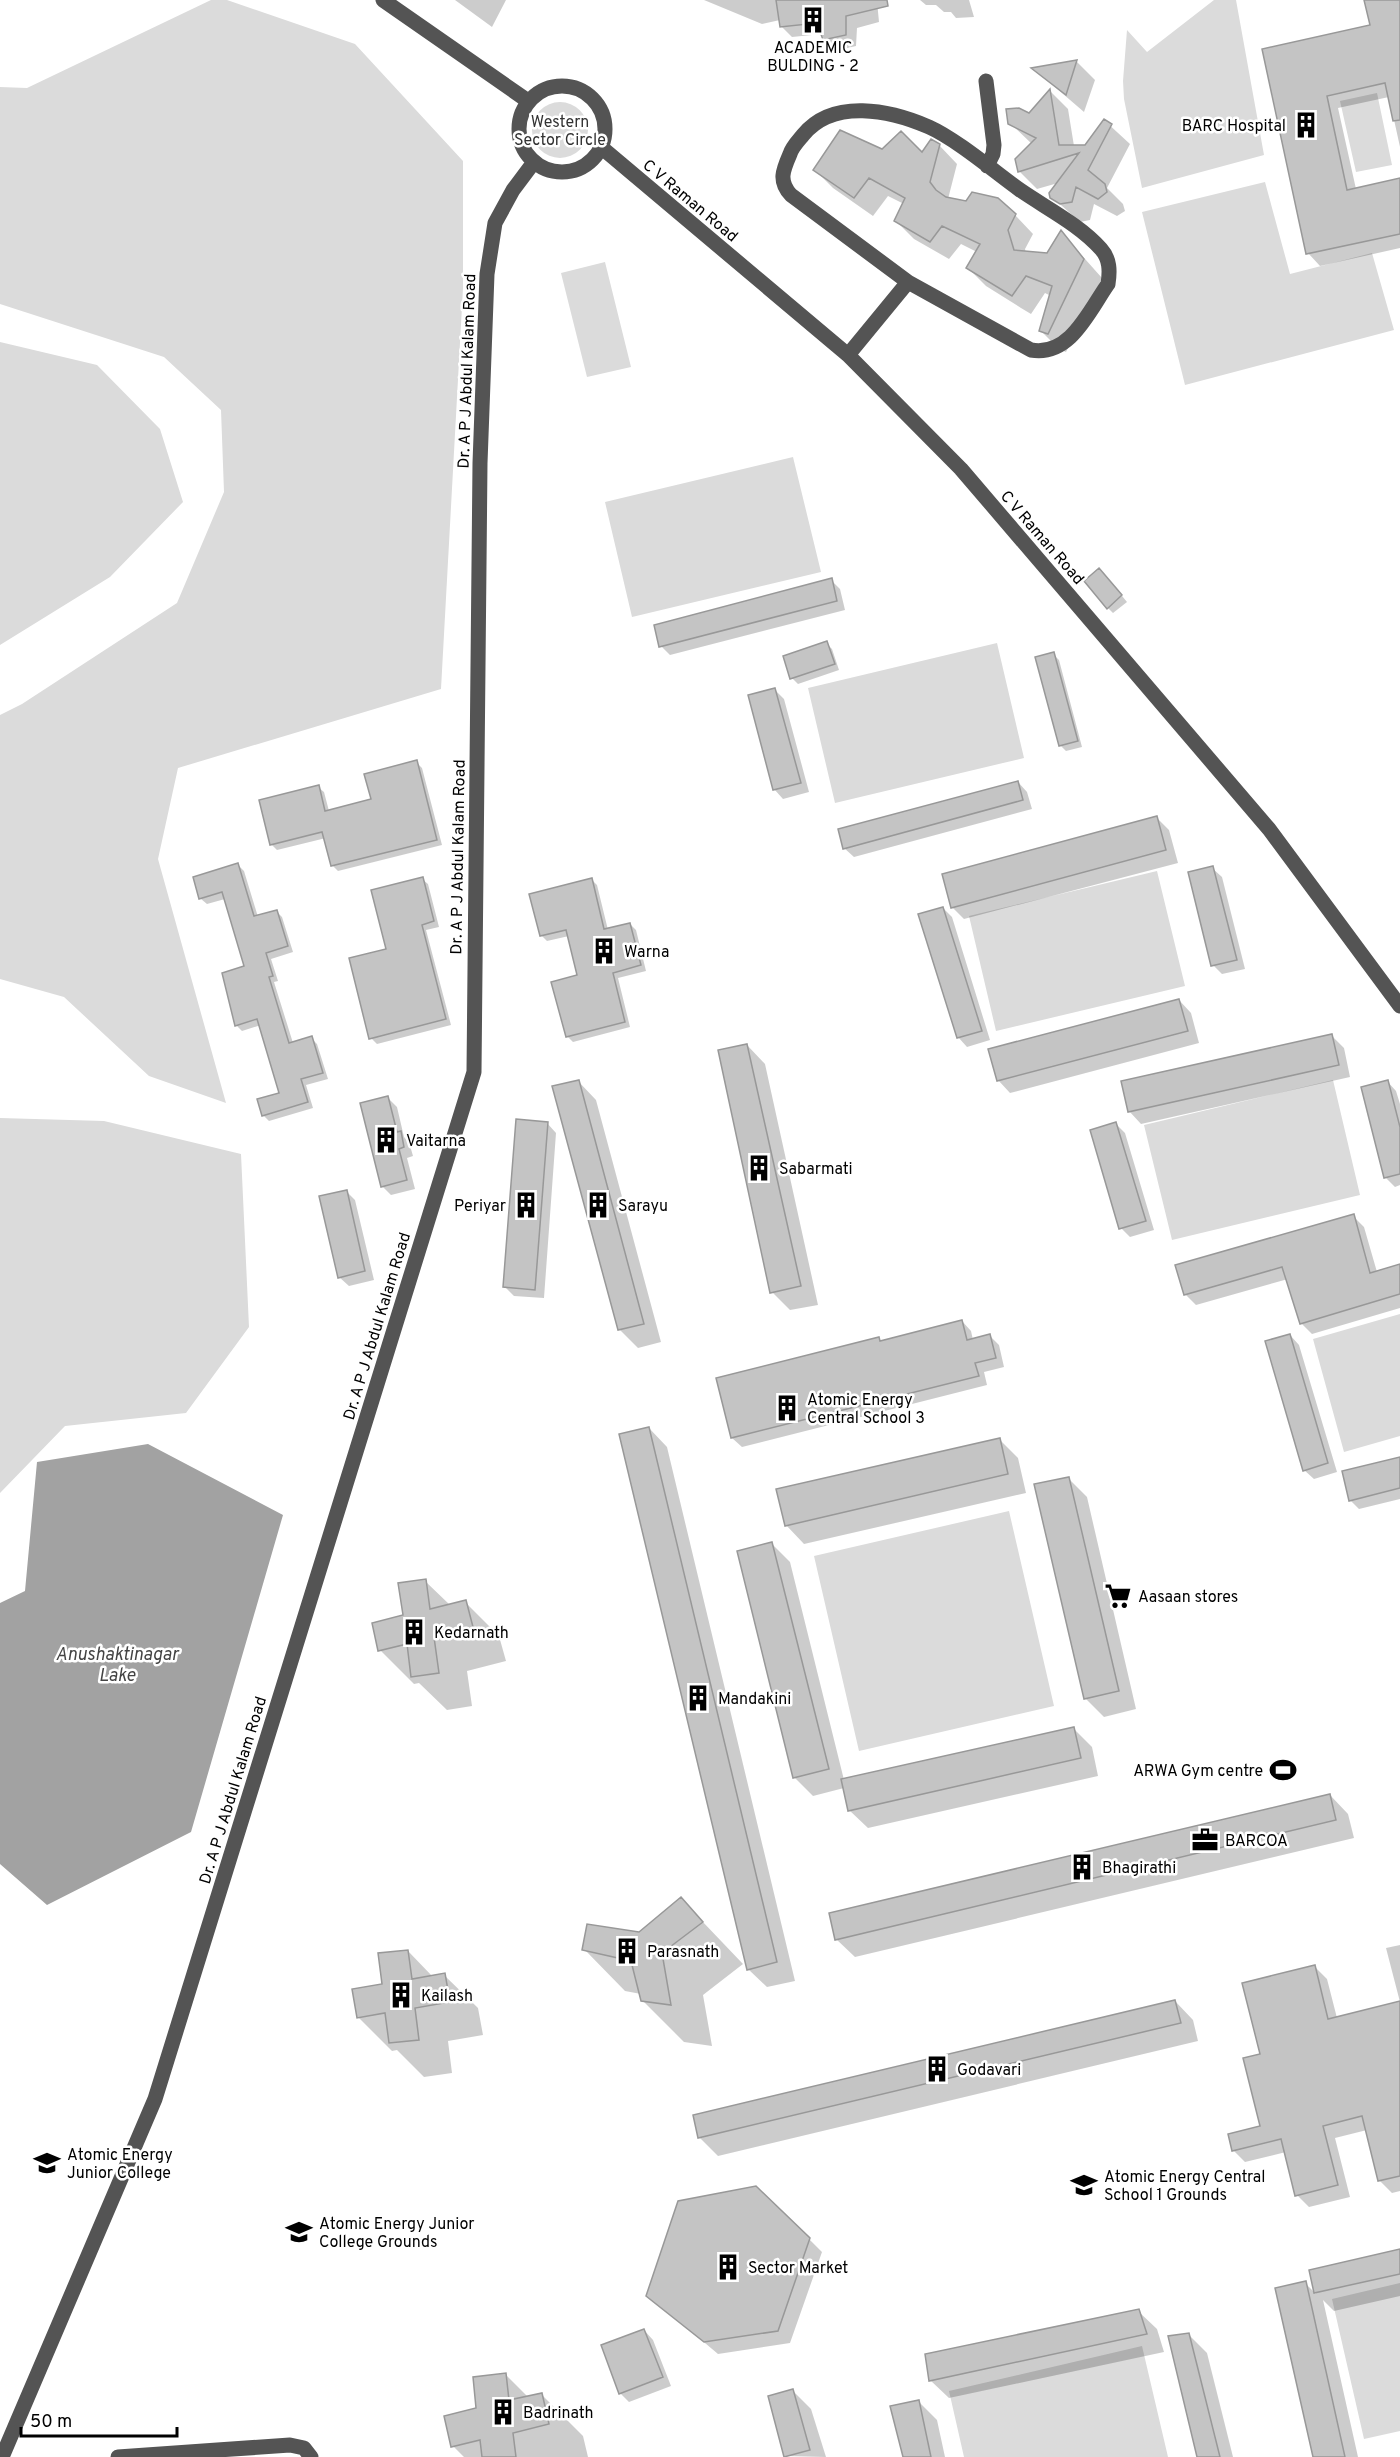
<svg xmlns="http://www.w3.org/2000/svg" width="1400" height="2457" font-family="Overpass,sans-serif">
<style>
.green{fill:#dbdbdb}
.water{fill:#a2a2a2}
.shadow{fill:#0003}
.building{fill:#c4c4c4;stroke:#989898;stroke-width:1.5}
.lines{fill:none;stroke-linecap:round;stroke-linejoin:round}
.minor{stroke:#545454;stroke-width:15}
.labels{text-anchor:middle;stroke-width:5;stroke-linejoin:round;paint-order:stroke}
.poi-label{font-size:16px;fill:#000;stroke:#fff;text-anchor:start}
.park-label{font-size:16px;fill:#323232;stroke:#fff}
.street-label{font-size:16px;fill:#000;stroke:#fff}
.water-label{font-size:18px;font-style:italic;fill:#434343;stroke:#fff}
</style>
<rect width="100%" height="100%" fill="#fff"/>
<!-- green -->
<path class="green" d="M211 0H227L355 44 463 161V288L441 689 178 768 158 859 226 1103 149 1076 64 997 0 979V715L22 704 177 603 224 492 221 410 164 357 0 304V87L27 88Z
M1214 0H1236L1264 155 1142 188 1124 99 1123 81 1127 30 1147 52Z
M1377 93 1392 165 1356 172 1340 101Z
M532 130a28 28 0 1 1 56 0a28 28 0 1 1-56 0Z
M1265 182 1290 274 1372 253 1394 330 1185 385 1142 212Z
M605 262 631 367 587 377 561 273Z
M0 342 97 365 160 429 183 502 110 577 0 645Z
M793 457 821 572 632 617 605 502Z
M997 643 1024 758 835 803 808 688Z
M1157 871 1185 986 996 1031 969 916Z
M1333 1080 1360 1195 1172 1240 1144 1125Z
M0 1118 104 1121 241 1154 249 1327 186 1413 65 1426 0 1493Z
M1400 1314V1436L1344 1452 1313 1339Z
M1009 1511 1054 1706 859 1751 814 1556Z
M1400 2283V2431L1364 2439 1332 2299Z
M1142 2346 1168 2457H964L949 2391Z"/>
<!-- water -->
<path class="water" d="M148 1444 283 1515 191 1832 47 1905 0 1864V1603L25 1591 37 1462Z"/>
<!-- shadow -->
<path class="shadow" d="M455 0H506L492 27Z
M704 0H884L877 1 879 22 857 28 856 46 835 51 822 34 792 37 781 26 780 20 762 24Z
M920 0H969L974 17 956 18 951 12H944L936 5H926Z
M1366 0H1400V147L1389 97 1338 108 1356 189 1400 180V248L1320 266 1308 253 1263 50 1372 27Z
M1077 62 1095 80 1084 112 1034 69Z
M1050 91 1068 109 1074 146H1086L1105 121 1130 144 1107 188 1123 204 1125 211 1117 216 1094 204 1090 220 1080 222 1052 197 1058 183 1037 189 1019 171 1032 144 1010 123 1029 114Z
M939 145 957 164 948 199 1015 215 1033 234 1025 249 1026 253 1047 255 1061 232 1102 278 1066 352 1059 349 1040 330 1051 296 1045 293 1031 314 1021 308 986 286 968 268 977 252 961 244 949 259 914 239 896 221 904 204 888 196 873 216 833 188 815 170 882 151 922 155Z
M1105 575 1127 602 1113 613 1108 608Z
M831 580 840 589 845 610 670 655 661 646Z
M826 643 832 649 839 670 798 684 792 678Z
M1053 654 1059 660 1082 747 1066 751 1060 745Z
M775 690 784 699 809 792 783 799 774 789Z
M416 762 422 768 442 845 338 871 333 866 326 838 277 850 271 844 318 787 324 792 329 811 372 801Z
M1018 782 1027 792 1032 809 854 857 844 848Z
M1157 818 1169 830 1178 863 964 919 952 907Z
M238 865 244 871 258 917 276 911 282 917 293 952 271 959 278 981 274 982 293 1043 311 1038 317 1044 328 1079 306 1085 313 1108 269 1121 263 1115 281 1094 261 1025 242 1031 236 1025 246 967 225 899 207 904 201 899 195 878Z
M1212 868 1222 877 1245 969 1222 974 1213 965Z
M422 879 428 884 439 927 426 930 451 1025 377 1044 371 1038 388 950Z
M591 879 597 885 608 930 630 924 636 930 646 971 618 978 630 1027 573 1042 567 1036 579 976 569 936 547 941 541 935Z
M943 908 952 917 990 1040 967 1047 958 1037Z
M1179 1000 1191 1013 1199 1043 1010 1093 998 1080Z
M1332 1036 1344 1048 1350 1077 1141 1124 1129 1111Z
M747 1045 765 1064 818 1305 790 1310 772 1292Z
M578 1081 596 1100 661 1342 638 1348 619 1329Z
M1387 1081 1396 1091 1400 1104V1185L1395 1187 1386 1178Z
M388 1098 397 1107 404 1137 409 1142 413 1156 407 1158 415 1189 391 1195 382 1186Z
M547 1123 556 1133 544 1298 514 1296 505 1287Z
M1116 1124 1125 1133 1154 1230 1130 1237 1121 1228Z
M346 1191 355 1200 374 1280 349 1286 339 1277Z
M1353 1216 1364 1227 1377 1272 1400 1265V1308L1312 1334 1301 1323 1288 1279 1196 1305 1185 1294Z
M962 1321 971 1331 973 1340 990 1336 999 1345 1004 1367 984 1372 987 1385 742 1447 732 1438 718 1379 879 1339 882 1342Z
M1290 1335 1299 1345 1337 1472 1314 1479 1304 1470Z
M649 1428 667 1447 795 1981 767 1987 748 1969Z
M999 1439 1018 1458 1026 1493 804 1544 786 1525Z
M1400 1459V1499L1359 1509 1350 1500Z
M1068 1478 1087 1497 1136 1709 1104 1717 1085 1698Z
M772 1544 790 1562 844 1780 1073 1728 1092 1747 1098 1776 868 1828 849 1810 844 1788 813 1796 794 1777Z
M425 1581 450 1605 465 1602 499 1636 506 1661 467 1671 472 1706 447 1710 419 1683 414 1684 380 1650 404 1616Z
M1330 1795 1348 1814 1354 1838 855 1957 836 1939Z
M681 1899 743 1964 703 1995 712 2046 684 2042 642 2000 641 1994 625 1991 584 1949 639 1934Z
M1400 1945V2191L1392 2193 1379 2180 1367 2130 1335 2138 1350 2197 1309 2207 1297 2195 1286 2152 1245 2162 1233 2150 1262 2127V2055L1314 1966 1327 1979 1337 2018 1400 2002 1386 1948Z
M408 1951 433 1977 444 1975 478 2008 483 2035 448 2041 452 2073 424 2077 397 2050 392 2051 358 2017Z
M1175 2001 1193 2020 1198 2041 718 2156 700 2138Z
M809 2239 822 2252 790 2343 718 2354 648 2295Z
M1400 2250V2296L1334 2311 1323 2300 1358 2457H1314L1305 2283 1316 2294 1311 2271Z
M1138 2311 1157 2329 1164 2352 949 2398 930 2380Z
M644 2330 653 2340 671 2386 629 2402 620 2393Z
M1189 2335 1207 2353 1233 2457H1199Z
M506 2375 528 2397 541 2394 583 2436 588 2457H464L453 2446Z
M793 2391 811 2409 826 2457 785 2456Z
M918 2401 937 2420 945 2457H904Z"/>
<!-- building -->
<path class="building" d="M776 0H887L888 6 846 16V35L823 40 817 23 780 27Z
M1364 0H1400V120L1393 121 1385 83 1327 96 1347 190 1400 178V234L1306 254 1262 49 1370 25Z
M1077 60 1066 95 1031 68Z
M1050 89 1059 145H1085L1104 119 1112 124 1088 170 1105 184 1107 192 1098 199 1076 187 1072 202 1060 204 1050 198 1049 193 1079 153 1018 172 1015 159 1036 138 1008 124 1006 109 1019 108 1029 113Z
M840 130 882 149 901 131 922 152 931 139 940 144 930 182 936 190 946 197 966 201 972 192 998 198 1016 214 1008 230 1014 250 1047 253 1061 230 1084 259 1048 334 1039 331 1052 286 1026 276 1012 296 966 268 980 244 942 226 930 242 894 221 905 198 869 178 854 198 813 170Z
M1099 568 1122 595 1107 609 1084 581Z
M832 578 837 601 659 647 654 625Z
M827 641 835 664 790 679 783 656Z
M1054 652 1078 741 1059 746 1035 657Z
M775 688 801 783 773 790 748 695Z
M417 760 437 840 331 866 322 832 270 845 259 800 319 785 325 811 371 799 364 774Z
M1018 781 1023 800 843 849 838 829Z
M1157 816 1166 850 951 908 942 874Z
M238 863 254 916 277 910 288 946 266 953 273 976 269 977 289 1043 312 1036 323 1073 301 1079 308 1102 262 1116 257 1099 279 1093 257 1019 235 1026 222 973 244 966 222 892 199 899 193 877Z
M1213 866 1237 960 1211 966 1188 872Z
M423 877 434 921 422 925 446 1019 369 1039 349 958 386 949 371 890Z
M592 878 604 929 630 923 641 965 613 973 625 1022 566 1037 551 982 577 975 566 930 540 936 529 894Z
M943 907 982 1031 957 1038 918 914Z
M1179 999 1188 1031 997 1081 988 1049Z
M1332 1034 1339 1065 1128 1112 1121 1081Z
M747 1044 801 1286 770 1293 718 1050Z
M579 1080 644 1324 618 1330 552 1086Z
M1388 1080 1400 1127V1174L1384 1178 1361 1087Z
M388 1096 397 1132 401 1131 404 1147 399 1149 407 1180 381 1187 360 1103Z
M516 1119 548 1122 535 1290 503 1287Z
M1116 1122 1146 1221 1119 1229 1090 1130Z
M347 1190 365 1271 338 1278 319 1196Z
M1354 1214 1370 1273 1400 1264V1294L1300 1324 1282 1267 1184 1295 1175 1265Z
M962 1320 967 1340 990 1334 996 1358 975 1363 979 1376 731 1438 716 1378 879 1337 880 1341Z
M1290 1334 1328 1463 1303 1471 1265 1341Z
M649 1427 777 1962 747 1970 619 1434Z
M1000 1438 1008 1474 785 1526 776 1489Z
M1400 1457V1488L1349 1501 1342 1471Z
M1069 1477 1119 1691 1084 1699 1034 1484Z
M772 1542 829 1769 793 1778 737 1551Z
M426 1579 430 1609 466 1600 473 1627 434 1637 439 1673 411 1677 407 1644 378 1651 372 1623 403 1615 398 1583Z
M1074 1727 1081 1758 848 1811 841 1779Z
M1330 1794 1336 1820 835 1940 829 1913Z
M681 1897 703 1922 662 1953 671 2005 641 2001 631 1961 582 1950 587 1924 639 1932Z
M408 1950 412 1979 445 1973 450 2002 415 2008 419 2040 389 2043 385 2013 357 2018 352 1989 382 1984 378 1953Z
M1315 1965 1328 2019 1400 2001V2176L1378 2181 1362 2116 1323 2126 1338 2185 1295 2196 1281 2139 1232 2151 1228 2134 1260 2126 1243 2058 1260 2054 1242 1983Z
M1175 2000 1181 2023 698 2138 693 2115Z
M756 2186 810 2238 778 2331 704 2342 646 2296 678 2201Z
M1400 2249V2274L1314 2293 1309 2270Z
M1306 2281 1345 2457H1313L1275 2288Z
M1139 2309 1147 2334 929 2381 925 2354Z
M644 2329 663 2377 619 2394 601 2345Z
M1189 2333 1220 2457H1197L1168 2336Z
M506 2373 509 2400 542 2393 549 2424 513 2433 516 2457H482L480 2440 451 2447 444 2416 476 2408 473 2377Z
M793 2389 810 2450 784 2457 768 2396Z
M919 2400 931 2457H903L890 2406Z"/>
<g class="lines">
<!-- minor -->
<path class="minor" d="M383 0 528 101
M986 81 994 145 993 154 987 166
M519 129a43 43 0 1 1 86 0a43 43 0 1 1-86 0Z
M601 147 848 355 961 469 1269 829 1400 1006
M848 355 908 282 1031 350C1070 357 1089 311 1108 284 1110 271 1110 259 1101 249 1080 225 1046 208 1020 190 995 172 956 139 929 127 890 110 833 98 803 135 798 141 792 147 790 154 783 170 778 181 791 195L908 282
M2 2457 155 2099 474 1072 480 463 487 274 495 223 513 190 534 162
M118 2457 290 2445 304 2448 311 2457"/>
</g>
<!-- icons -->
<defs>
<g id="building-bare" transform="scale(2.07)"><path d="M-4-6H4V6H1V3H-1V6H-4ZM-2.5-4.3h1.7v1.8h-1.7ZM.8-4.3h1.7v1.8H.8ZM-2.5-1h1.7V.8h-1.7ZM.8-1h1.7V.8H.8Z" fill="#000" stroke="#fff" stroke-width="2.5" paint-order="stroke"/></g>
<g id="supermarket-bare" transform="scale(2.07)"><path d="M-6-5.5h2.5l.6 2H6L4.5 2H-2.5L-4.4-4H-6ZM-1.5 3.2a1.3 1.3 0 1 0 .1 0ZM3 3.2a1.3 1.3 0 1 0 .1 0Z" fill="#000" stroke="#fff" stroke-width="2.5" paint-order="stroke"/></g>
<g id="stadium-bare" transform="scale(2.07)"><path d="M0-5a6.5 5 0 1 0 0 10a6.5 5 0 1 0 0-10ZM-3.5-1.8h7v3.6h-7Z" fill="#000" stroke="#fff" stroke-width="2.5" paint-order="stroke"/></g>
<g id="office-bare" transform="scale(2.07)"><path d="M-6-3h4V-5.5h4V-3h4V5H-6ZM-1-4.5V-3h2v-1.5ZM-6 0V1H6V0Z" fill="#000" stroke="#fff" stroke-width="2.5" paint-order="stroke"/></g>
<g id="university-bare" transform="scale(2.07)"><path d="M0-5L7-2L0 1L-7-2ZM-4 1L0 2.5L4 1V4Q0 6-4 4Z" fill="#000" stroke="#fff" stroke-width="2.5" paint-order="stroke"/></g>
<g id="school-bare" transform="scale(2.07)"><path d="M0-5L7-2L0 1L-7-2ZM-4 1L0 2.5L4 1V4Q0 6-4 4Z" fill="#000" stroke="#fff" stroke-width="2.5" paint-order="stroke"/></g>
</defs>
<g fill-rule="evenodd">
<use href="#building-bare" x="813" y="20"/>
<use href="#building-bare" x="1306" y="125"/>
<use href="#building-bare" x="604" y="951"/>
<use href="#building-bare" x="386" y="1140"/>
<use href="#building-bare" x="759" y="1168"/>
<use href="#building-bare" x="526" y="1205"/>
<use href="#building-bare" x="598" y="1205"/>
<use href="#building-bare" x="787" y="1408"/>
<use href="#supermarket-bare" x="1118" y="1596"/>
<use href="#building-bare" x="414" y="1632"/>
<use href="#building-bare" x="698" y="1698"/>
<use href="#stadium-bare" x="1283" y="1770"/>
<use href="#office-bare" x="1205" y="1840"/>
<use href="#building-bare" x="1082" y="1867"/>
<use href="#building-bare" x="627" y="1951"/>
<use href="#building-bare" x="401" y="1995"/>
<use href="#building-bare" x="937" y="2069"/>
<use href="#university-bare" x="47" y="2163"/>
<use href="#school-bare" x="1084" y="2185"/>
<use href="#university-bare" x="299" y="2232"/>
<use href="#building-bare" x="728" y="2267"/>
<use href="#building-bare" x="503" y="2412"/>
</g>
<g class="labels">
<!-- poi labels -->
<g class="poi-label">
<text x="813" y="53" text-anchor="middle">ACADEMIC<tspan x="813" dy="18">BULDING - 2</tspan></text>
<text x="1286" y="131" text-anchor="end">BARC Hospital</text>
<text x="624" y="957">Warna</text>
<text x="406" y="1146">Vaitarna</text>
<text x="779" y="1174">Sabarmati</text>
<text x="506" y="1211" text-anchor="end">Periyar</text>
<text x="618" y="1211">Sarayu</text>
<text x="807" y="1405">Atomic Energy<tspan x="807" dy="18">Central School 3</tspan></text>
<text x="1138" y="1602">Aasaan stores</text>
<text x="434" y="1638">Kedarnath</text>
<text x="718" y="1704">Mandakini</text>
<text x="1263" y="1776" text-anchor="end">ARWA Gym centre</text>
<text x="1225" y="1846">BARCOA</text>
<text x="1102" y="1873">Bhagirathi</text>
<text x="647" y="1957">Parasnath</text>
<text x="421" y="2001">Kailash</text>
<text x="957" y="2075">Godavari</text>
<text x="67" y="2160">Atomic Energy<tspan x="67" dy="18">Junior College</tspan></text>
<text x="1104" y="2182">Atomic Energy Central<tspan x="1104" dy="18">School 1 Grounds</tspan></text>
<text x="319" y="2229">Atomic Energy Junior<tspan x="319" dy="18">College Grounds</tspan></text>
<text x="748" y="2273">Sector Market</text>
<text x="523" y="2418">Badrinath</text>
</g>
<!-- park labels -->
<g class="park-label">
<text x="560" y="127">Western<tspan x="560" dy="18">Sector Circle</tspan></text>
</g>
<!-- street labels -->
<g class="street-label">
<text transform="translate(691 200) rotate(40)" y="6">C V Raman Road</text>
<text transform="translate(466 371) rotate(-88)" y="6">Dr. A P J Abdul Kalam Road</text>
<text transform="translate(1043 537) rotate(49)" y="6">C V Raman Road</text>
<text transform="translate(457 857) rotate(-89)" y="6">Dr. A P J Abdul Kalam Road</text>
<text transform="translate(376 1326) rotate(-73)" y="6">Dr. A P J Abdul Kalam Road</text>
<text transform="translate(232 1790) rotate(-73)" y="6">Dr. A P J Abdul Kalam Road</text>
</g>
<!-- water labels -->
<g class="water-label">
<text x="117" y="1660">Anushaktinagar<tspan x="117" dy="21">Lake</tspan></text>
</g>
</g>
<!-- scale -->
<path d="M21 2427v9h156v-9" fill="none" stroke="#000000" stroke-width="3"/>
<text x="30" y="2427" font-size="18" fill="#000000" stroke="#ffffff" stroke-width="4.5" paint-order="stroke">50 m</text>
</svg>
